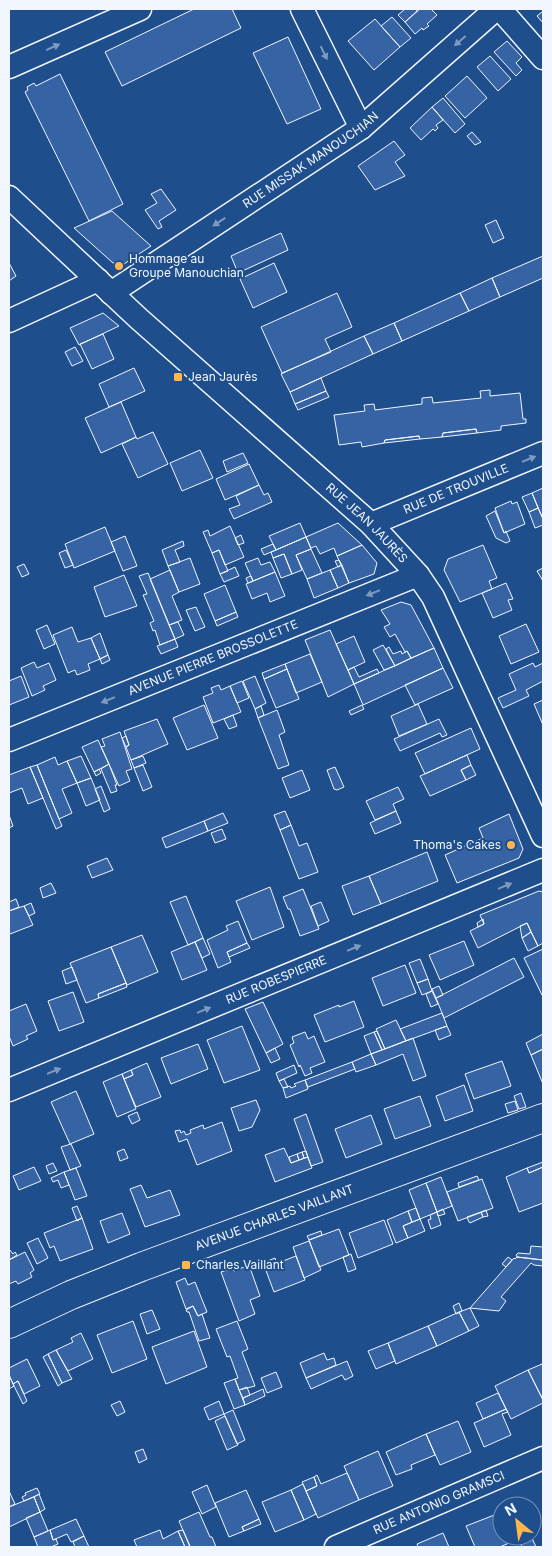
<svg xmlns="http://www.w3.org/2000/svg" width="552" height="1556" font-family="Inter,sans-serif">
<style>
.building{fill:#3563a3;stroke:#f2f6ff}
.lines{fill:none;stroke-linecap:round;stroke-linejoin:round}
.minor-casing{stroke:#f2f6ff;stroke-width:25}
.secondary-casing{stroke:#f2f6ff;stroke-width:30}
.minor{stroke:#1f4e8c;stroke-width:22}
.secondary{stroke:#1f4e8c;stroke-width:28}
.oneway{fill:#7e9ac0}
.poi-dot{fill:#ffb74d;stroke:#1f4e8c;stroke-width:2}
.labels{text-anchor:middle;stroke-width:4;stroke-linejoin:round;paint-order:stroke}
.street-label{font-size:12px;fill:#f2f6ff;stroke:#1f4e8c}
.poi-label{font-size:12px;fill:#f2f6ff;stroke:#1f4e8c;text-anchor:start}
</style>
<rect width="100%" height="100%" fill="#1f4e8c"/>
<!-- building -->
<path class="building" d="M194 9H232L241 28 122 86 105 52Z
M405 9H416L417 11 405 22 398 15Z
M420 9H431L437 15 427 24 429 26 423 30 422 28 415 34 405 22Z
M543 11V23L537 16Z
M392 17 411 38 400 47 381 26Z
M375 19 400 47 374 70 348 41Z
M288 37 321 109 287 124 253 53Z
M507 41 522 57 516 63 522 70 516 76 494 52Z
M490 56 511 79 498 91 477 67Z
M60 74 123 204 89 221 25 92 28 90 27 87 34 83 36 86Z
M467 76 487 98 465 118 445 96Z
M443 98 465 124 455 133 432 107Z
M432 107 443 120 436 125 438 128 435 131 433 129 421 140 410 128Z
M472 132 481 142 475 145 467 136Z
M394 141 405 155 395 162 405 176 375 190 358 166Z
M161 189 176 210 159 221 162 227 158 229 145 210 157 203 151 194Z
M112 211 151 246 124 264 113 263 74 228Z
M496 220 504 238 493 243 485 225Z
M281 233 288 250 238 273 231 256Z
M543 256V278L500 297 492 278Z
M9 263 16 276 9 281Z
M274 263 287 292 253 308 240 279Z
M492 278 500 297 469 311 460 293Z
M337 293 352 327 325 339 331 352 282 373 261 327Z
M460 293 469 311 402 341 394 323Z
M103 313 119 326 79 345 70 328Z
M394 323 402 341 373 354 364 336Z
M103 334 114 359 92 369 80 344Z
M364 336 373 354 290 392 281 374Z
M75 347 83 361 72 366 65 352Z
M134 368 145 391 109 407 99 384Z
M321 378 326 391 295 404 290 392Z
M490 390V396L520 393 523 419H526V423L501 426V430L477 433 476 429 443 433 442 437 420 439 419 436 385 440 384 443 362 447 361 442 339 445 334 415 365 411 364 405 374 404 375 410 422 404V398L432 397 433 403 481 398 480 391Z
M326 391 329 397 298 410 295 404Z
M121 402 136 437 101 453 85 418Z
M476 429 477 433 442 437 443 433Z
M153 432 168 464 138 478 122 444 136 437 137 439Z
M419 436 420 439 384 443 385 440Z
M200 450 213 478 182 491 170 463Z
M243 453 248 463 227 472 223 461Z
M249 464 259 485 225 500 216 479Z
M259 485 264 495 268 493 272 502 234 519 229 509 240 505 236 496Z
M543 488V519L532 493Z
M532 493 538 508 529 512 522 497Z
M511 501 512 504 517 502 525 524 504 533 495 508Z
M538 508 543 519V525L535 528 529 512Z
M495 511 504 533 506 531 510 541 506 543 496 538 486 516Z
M300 523 306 537 276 550 269 536Z
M338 523 362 545 337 556 334 548 320 554 316 546 311 548 306 537Z
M230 526 244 557 225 565 219 550 212 553 203 532 208 530 210 536Z
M105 527 115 551 74 568 65 544Z
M241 535 244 543 238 545 235 538Z
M125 536 137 566 123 571 111 542Z
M306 537 311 549 296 555 302 570 292 574 284 554 273 558 271 552Z
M183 541 184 546 175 550 180 562 168 566 162 550Z
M273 544 276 550 264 555 261 549Z
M362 545 377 563 374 574 349 583 337 556Z
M483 545 497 578 489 581 492 589 460 602 444 570 448 559Z
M311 549 322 573 307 579 296 555Z
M66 550 73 565 65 568 59 553Z
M219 550 228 571 220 574 212 553Z
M284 554 292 574 281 578 273 558Z
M190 558 200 584 179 592 168 566Z
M258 558 261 565 270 562 275 572 253 581 245 563Z
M339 560 342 565 338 567 335 561Z
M24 564 29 574 22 577 17 567Z
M342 565 349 583 338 588 330 570Z
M235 567 239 576 224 582 220 574Z
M543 568V581L537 571Z
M170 570 179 592 172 596 182 620 169 625 150 579Z
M330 570 338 588 314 598 307 579Z
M275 572 285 596 270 602 267 593 252 599 246 584Z
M148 573 175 639 160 645 155 630 153 631 150 623 154 621 143 595 147 594 139 576Z
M124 575 137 606 105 617 94 587Z
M251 576 253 581 248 583 246 578Z
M506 583 513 599 508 600 512 610 493 618 482 593Z
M225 585 236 612 215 621 204 594Z
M401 602 411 605 434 648 411 658 407 651 405 652 395 634 390 637 384 627 390 624 381 610Z
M196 607 205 627 195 631 186 610Z
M236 612 238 617 217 626 215 621Z
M178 622 184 635 175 639 169 625Z
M526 624 539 652 511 664 499 636Z
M47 625 55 644 44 649 36 630Z
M72 627 78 642 91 638 100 659 88 664 90 670 77 675 75 670 68 673 53 635Z
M330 630 354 684 328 697 305 640Z
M100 633 108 655 100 659 91 638Z
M354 636 365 662 348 670 336 644Z
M175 639 178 647 161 654 157 646Z
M383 645 395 666 384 670 373 650Z
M389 647 393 654 401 651 402 654 407 651 411 658 395 666 386 649Z
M434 648 443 668 363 705 354 684Z
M310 654 322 682 296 693 285 664Z
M108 655 110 660 102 664 100 659Z
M34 662 37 668 49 663 56 680 43 686 45 690 32 696 21 668Z
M533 663 535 667 543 663V681L526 690 529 696 503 708 498 698 516 690 509 674Z
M285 664 287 669 264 679 262 673Z
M354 667 359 677 377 669 379 673 354 684 348 670Z
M443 668 453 688 415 705 405 685Z
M287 669 299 699 276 708 264 679Z
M21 676 29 697 9 705V681Z
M255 676 266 703 255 709 243 681Z
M242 681 249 698 237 703 230 686Z
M219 685 221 690 230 686 241 712 213 723 203 697 213 693 211 688Z
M543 700V725L534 704Z
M418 704 427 724 399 736 391 716Z
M204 705 218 738 187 750 173 718Z
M362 705 364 709 351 715 349 711Z
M261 706 264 715 258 718 255 709Z
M277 710 285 732 279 735 289 765 278 769 258 718Z
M233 715 237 726 229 729 224 719Z
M157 719 168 744 131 760 126 747 129 745 124 731Z
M439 719 447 735 442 737 440 733 400 751 394 739Z
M471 728 480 749 425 774 415 753Z
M120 732 132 769 126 771 130 781 119 786 101 747 105 746 102 739Z
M126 736 129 745 126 747 122 738Z
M98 740 109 764 94 772 82 747Z
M467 755 471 765 461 770 466 780 430 796 420 776Z
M81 756 91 778 77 783 67 761Z
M143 756 146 763 134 768 131 760Z
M55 757 58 765 67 761 77 783 62 789 72 813 59 819 37 765Z
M109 764 117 785H115L117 791 111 793 101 769Z
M37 765 62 826 56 829 30 767Z
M143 765 152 787 143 791 134 768Z
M471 765 476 775 466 780 461 770Z
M30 767 43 798 28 804 22 788 9 793V775Z
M335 767 344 787 337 790 334 789 327 770Z
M99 769 101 773 96 776 94 772Z
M302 770 310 790 290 798 282 778Z
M91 778 100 800 86 806 77 783Z
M101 786 110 809 104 812 95 789Z
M398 787 404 799 393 804 396 811 375 820 366 801Z
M285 811 291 825 280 830 274 815Z
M396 811 401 823 375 834 370 823Z
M223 813 228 823 208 831 204 821Z
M509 814 523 849 519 858 457 883 445 855 483 838 479 828Z
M9 815 13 826 9 828Z
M204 821 208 831 166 848 162 838Z
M291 825 299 846 307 843 318 872 299 879 280 830Z
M222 829 226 839 215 843 211 833Z
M427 852 438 881 381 904 369 876Z
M107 858 113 870 92 878 87 866Z
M369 876 381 904 353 915 342 886Z
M51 883 56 893 43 898 40 888Z
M270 887 284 927 252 940 236 901Z
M303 889 319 929 300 936 290 909H288L283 897Z
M539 891 543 892V943L538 946 527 923 478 948 470 931 484 924 480 915Z
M186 896 203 938 188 945 170 902Z
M16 899 19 907 9 911V902Z
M321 902 329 921 318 926 311 906Z
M31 903 35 913 29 916 24 906Z
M24 906 33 925 10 934 9 929V911Z
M483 919 484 924 478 927 477 923Z
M238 921 247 943 227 952 231 962 218 968 207 940 228 930 226 926Z
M527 923 531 932 522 938 520 926Z
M531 932 538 946 528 951 522 938Z
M142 935 158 972 127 985 111 947Z
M203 938 210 954 202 958 195 942Z
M464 941 474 965 440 980 429 955Z
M195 942 207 970 182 980 171 952Z
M247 943 250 948 229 957 227 952Z
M111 947 126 983 98 994 99 998 86 1003 70 963Z
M543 949V997L524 958Z
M514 958 524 977 444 1018 436 998Z
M420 959 428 979 417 983 409 963Z
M405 965 416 993 383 1006 372 978Z
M72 967 77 980 66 984 62 971Z
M428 979 432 991 422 995 417 983Z
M126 983 127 987 99 998 98 994Z
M439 986 443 995 436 998 432 989Z
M432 991 438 1004 431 1007 426 994Z
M73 992 84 1022 59 1031 48 1001Z
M354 1001 364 1027 325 1042 314 1015 339 1005V1007Z
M263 1002 283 1044 266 1053 245 1009Z
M26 1004 37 1031 26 1036 28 1039 13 1046 9 1036V1011Z
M442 1013 447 1026 406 1041 400 1029Z
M396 1020 406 1041 385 1049 376 1029Z
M242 1026 260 1070 224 1083 207 1040Z
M447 1026 451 1035 439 1040 435 1030Z
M377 1031 385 1049 382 1050 374 1032Z
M305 1032 308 1039 314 1036 325 1062 310 1068 312 1073 305 1076 300 1065 299 1067 290 1045 294 1043 292 1037Z
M374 1032 382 1050 371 1054 364 1036Z
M543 1034V1049L531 1055 526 1043Z
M413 1038 426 1076 413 1081 403 1054 376 1065 371 1054Z
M198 1044 208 1069 171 1084 161 1058Z
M275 1048 280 1059 271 1063 266 1053Z
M543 1049V1084L531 1055Z
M371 1054 376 1065 356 1072 352 1062Z
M502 1061 511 1086 474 1099 465 1074Z
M352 1062 355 1069 308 1087 305 1080Z
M147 1063 161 1097 136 1107 124 1079 133 1075 131 1070Z
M294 1065 297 1073 279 1081 276 1073Z
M131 1070 133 1075 124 1079 122 1074Z
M122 1074 136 1109 117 1117 103 1082Z
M284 1079 288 1087 283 1088 279 1081Z
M305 1080 308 1089 286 1098 283 1088 290 1086 291 1088 296 1086 294 1084Z
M464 1085 473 1111 445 1121 436 1096Z
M76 1091 94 1134 70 1144 51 1102Z
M521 1093 526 1107 519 1109 514 1096Z
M420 1096 431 1126 395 1139 384 1109Z
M256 1100 260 1110 252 1127 239 1131 231 1108Z
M515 1101 518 1110 508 1113 505 1104Z
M137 1112 140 1120 132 1124 128 1116Z
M306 1114 323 1162 311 1166 294 1119Z
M371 1115 382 1144 346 1158 335 1129Z
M222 1122 232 1151 197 1165 187 1139 179 1142 175 1131 180 1130 181 1133 184 1131 186 1135 191 1133 190 1130 203 1125 204 1129Z
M71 1144 81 1166 70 1170 61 1147Z
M284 1148 291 1163 308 1157 312 1168 275 1182 265 1155Z
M124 1149 128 1158 120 1161 117 1152Z
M306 1151 308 1157 304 1158 302 1152Z
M302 1152 304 1158 299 1160 297 1154Z
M297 1154 299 1160 291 1163 289 1157Z
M543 1162V1167L529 1173 527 1168Z
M53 1163 57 1171 49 1174 46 1166Z
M34 1167 41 1181 19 1190 13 1176Z
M543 1167V1203L519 1212 506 1177 527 1168 529 1173Z
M76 1168 87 1196 75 1200 64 1172Z
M64 1172 69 1185 61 1188 58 1180 53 1182 51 1178Z
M477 1176 479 1180 459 1187 458 1183Z
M441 1177 452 1206 437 1212 426 1183Z
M482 1179 493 1208 458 1221 447 1192Z
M426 1183 437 1212 420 1219 409 1190Z
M141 1185 147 1198 170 1190 180 1215 145 1227 130 1189Z
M77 1206 82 1218 77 1221 72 1208Z
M416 1208 420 1219 412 1222 408 1211Z
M443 1209 445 1214 438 1216 437 1212Z
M486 1210 488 1216 483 1217 481 1212Z
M408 1211 412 1222 403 1226 408 1238 396 1243 387 1220Z
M437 1212 441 1225 431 1229 428 1220 431 1219 430 1215Z
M481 1212 483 1217 470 1223 469 1222 467 1217Z
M122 1213 130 1234 108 1243 100 1221Z
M82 1218 93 1249 60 1261 54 1246 50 1248 44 1233Z
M420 1219 425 1231 408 1238 403 1226Z
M384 1220 393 1244 358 1258 349 1233Z
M339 1229 349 1255 319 1267 309 1240Z
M321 1231 322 1235 309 1240 307 1236Z
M38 1238 48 1258 37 1264 27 1243Z
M309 1241 321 1270 304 1278 293 1247Z
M531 1246 543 1247V1260L517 1257 516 1255 518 1253 530 1254Z
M10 1250 13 1254 15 1252 17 1255 9 1260V1251Z
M25 1252 34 1270 30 1273 32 1277 18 1284 16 1281 9 1284V1260Z
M351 1254 356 1269 348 1272 343 1257Z
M296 1256 305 1280 274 1292 265 1268Z
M508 1257 512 1260 506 1267 502 1264Z
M517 1257 543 1260V1266L534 1265 531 1263 501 1297 506 1301 499 1311 470 1308 506 1267 514 1258 515 1259Z
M275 1258 277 1264 265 1268 263 1263Z
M249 1265 260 1296 250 1300 255 1314 239 1321 221 1272 233 1268 234 1271Z
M185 1278 188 1285 195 1282 207 1312 198 1316 193 1306 186 1309 176 1282Z
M459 1303 462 1311 456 1314 453 1306Z
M193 1306 198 1316 202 1314 210 1338 199 1341 189 1312H187L186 1310Z
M470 1308 479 1326 469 1331 459 1312Z
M152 1310 160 1329 147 1334 140 1314Z
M459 1312 469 1331 437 1346 428 1326Z
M133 1321 147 1359 112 1373 97 1335Z
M237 1321 248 1349 242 1352 255 1386 239 1390 235 1379 238 1378 230 1356 227 1357 216 1329Z
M428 1326 437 1346 396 1364 388 1343Z
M194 1331 207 1367 166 1384 152 1347Z
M81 1333 93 1359 68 1371 56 1350 73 1342 71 1338Z
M388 1343 395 1361 376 1369 368 1351Z
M56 1350 72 1379 62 1383 48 1354Z
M324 1353 327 1360 334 1358 336 1365 306 1378 300 1363Z
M48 1354 62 1383 58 1386 43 1357Z
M27 1359 40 1386 24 1394 18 1381 13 1384 9 1375V1368Z
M347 1361 353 1376 345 1380 342 1375 311 1389 306 1378Z
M542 1364 543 1368V1400L528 1370Z
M528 1370 543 1400V1403L511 1419 495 1386Z
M276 1372 282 1387 267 1393 261 1378Z
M9 1375 14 1386 9 1389Z
M235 1379 245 1405 234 1409 224 1383Z
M18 1381 27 1401 23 1404 13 1384Z
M247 1387 250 1395 243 1398 239 1390Z
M263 1389 265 1396 245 1405 243 1398Z
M498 1393 506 1409 483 1419 476 1403Z
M120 1401 125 1412 117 1416 111 1405Z
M219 1401 224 1414 209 1420 204 1408Z
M506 1409 508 1412 502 1414 511 1435 484 1447 474 1423Z
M233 1410 245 1440 237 1444 224 1414Z
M225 1416 238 1445 227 1450 215 1421Z
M458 1421 471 1452 440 1465 426 1434Z
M426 1434 435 1455 411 1465 412 1469 396 1475 386 1452Z
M143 1449 147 1459 139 1463 135 1452Z
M378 1451 393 1486 359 1500 344 1466Z
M347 1473 359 1500 318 1518 306 1491 317 1486 314 1477 317 1475 321 1484Z
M314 1477 317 1486 306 1491 302 1482Z
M303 1484 316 1514 304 1520 291 1490Z
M207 1485 216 1507 202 1514 192 1492Z
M37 1488 40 1494 24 1501 22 1497 26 1495 25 1493Z
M246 1490 259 1519 242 1527 244 1531 229 1537 215 1503Z
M291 1490 304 1520 275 1532 262 1502Z
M9 1491 15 1504 9 1507Z
M39 1494 45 1509 40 1512 34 1497Z
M34 1497 40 1512 9 1527V1507Z
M40 1512 48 1531 34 1537 26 1518Z
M199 1512 210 1537H212L216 1547H190L179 1521Z
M497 1514 502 1526V1536H506L509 1543 500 1547H475L466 1526Z
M76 1519 84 1536 71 1542 67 1534 53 1540 50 1530Z
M259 1519 261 1524 244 1531 242 1527Z
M50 1530 53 1540 56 1539 58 1544 51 1547H38L34 1537Z
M160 1530 163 1539 178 1531 185 1547H137L134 1540Z
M183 1530 190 1546 186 1547H185L178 1531Z
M443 1533 449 1547H418L417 1544Z
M84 1536 89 1547H75L73 1542Z
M517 1536H531L536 1547H522Z"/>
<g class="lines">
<!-- minor casing -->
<g class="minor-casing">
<g id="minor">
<path d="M302 9 361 128"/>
<path d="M500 9 543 58"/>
<path d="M9 67 140 9"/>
<path id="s1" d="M9 197 138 318 371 524 418 575 433 597 543 836"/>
<path id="s2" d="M111 293 361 128 496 9"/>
<path d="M9 321 98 280"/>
<path id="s3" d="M371 524 543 453"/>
<path id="s4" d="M9 740 418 575"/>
<path id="s5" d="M9 1090 543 870"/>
<path id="s6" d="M336 1547 543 1458"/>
</g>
</g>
<!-- secondary casing -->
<g class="secondary-casing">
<g id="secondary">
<path id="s7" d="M9 1324 71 1295 141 1267 543 1118"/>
</g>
</g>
<!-- minor -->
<use href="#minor" class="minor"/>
<!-- secondary -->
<use href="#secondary" class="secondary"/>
</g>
<!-- one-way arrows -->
<defs><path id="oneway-solid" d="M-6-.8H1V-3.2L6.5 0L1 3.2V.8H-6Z" transform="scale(1.25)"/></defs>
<g class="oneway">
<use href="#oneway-solid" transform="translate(460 41) rotate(139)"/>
<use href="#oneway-solid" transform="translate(53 47) rotate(-24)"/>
<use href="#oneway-solid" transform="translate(324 53) rotate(64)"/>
<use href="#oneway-solid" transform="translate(219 222) rotate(147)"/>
<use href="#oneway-solid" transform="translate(529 459) rotate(-22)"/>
<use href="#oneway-solid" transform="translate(373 593) rotate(158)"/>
<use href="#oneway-solid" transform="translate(108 700) rotate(158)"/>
<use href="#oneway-solid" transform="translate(505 886) rotate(-22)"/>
<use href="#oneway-solid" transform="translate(354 948) rotate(-22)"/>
<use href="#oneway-solid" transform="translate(204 1010) rotate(-22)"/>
<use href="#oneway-solid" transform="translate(54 1071) rotate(-22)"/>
</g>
<!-- markers -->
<g class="poi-dot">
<circle cx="119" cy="266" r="5"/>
<rect x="173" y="372" width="10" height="10" rx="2.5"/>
<circle cx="511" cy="845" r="5"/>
<rect x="181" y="1260" width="10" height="10" rx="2.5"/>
</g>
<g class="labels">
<!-- street labels -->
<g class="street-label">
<text dy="4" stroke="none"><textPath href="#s2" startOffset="240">RUE MISSAK MANOUCHIAN</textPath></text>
<text dy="4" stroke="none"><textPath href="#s3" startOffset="92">RUE DE TROUVILLE</textPath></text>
<text dy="4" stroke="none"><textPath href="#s1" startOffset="484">RUE JEAN JAURÈS</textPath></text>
<text dy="4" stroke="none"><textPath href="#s4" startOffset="220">AVENUE PIERRE BROSSOLETTE</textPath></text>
<text dy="4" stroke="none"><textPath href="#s5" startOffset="289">RUE ROBESPIERRE</textPath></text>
<text dy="4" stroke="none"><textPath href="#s7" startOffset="286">AVENUE CHARLES VAILLANT</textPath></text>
<text dy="4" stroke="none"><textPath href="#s6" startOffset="112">RUE ANTONIO GRAMSCI</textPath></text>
</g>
<!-- poi labels -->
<g class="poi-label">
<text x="129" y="263">Hommage au<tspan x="129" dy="14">Groupe Manouchian</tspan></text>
<text x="188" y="381">Jean Jaurès</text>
<text x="501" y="849" text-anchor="end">Thoma's Cakes</text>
<text x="196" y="1269">Charles Vaillant</text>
</g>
</g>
<!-- border -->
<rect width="552" height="1556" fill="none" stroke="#f2f6ff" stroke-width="20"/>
<!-- north arrow -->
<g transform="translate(517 1521) rotate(331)"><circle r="24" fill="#1f4e8c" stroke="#7391ba"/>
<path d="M0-4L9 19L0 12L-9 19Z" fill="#ffb74d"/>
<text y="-8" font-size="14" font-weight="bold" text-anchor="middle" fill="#f2f6ff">N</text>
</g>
</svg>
